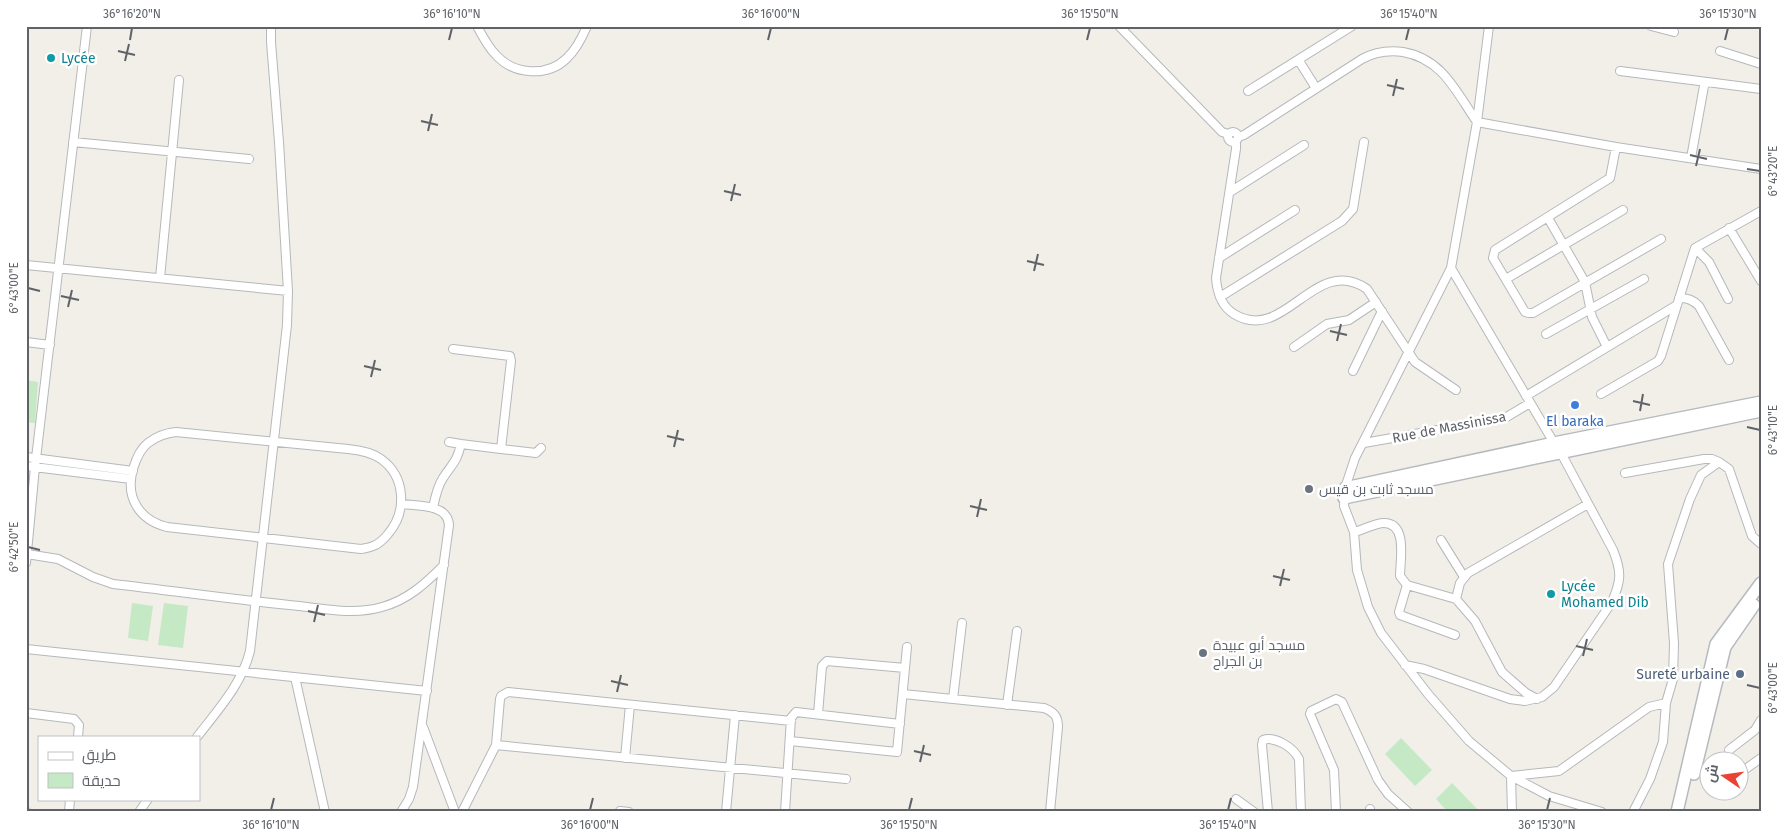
<svg xmlns="http://www.w3.org/2000/svg" width="1787" height="838" font-family="'Fira Sans',Cairo,sans-serif">
<style>
.green{fill:#c5e8c5}
.lines{fill:none;stroke-linecap:round;stroke-linejoin:round}
.minor-casing{stroke:#b5b8bc;stroke-width:10}
.secondary-casing{stroke:#b6babf;stroke-width:14}
.minor{stroke:#fff;stroke-width:8}
.secondary{stroke:#fff;stroke-width:11}
.ticks{fill:none;stroke:#5f6368;stroke-width:2}
.culture-dot{fill:#0f9aa8;stroke:#fff;stroke-width:2}
.shop-dot{fill:#3f7fe0;stroke:#fff;stroke-width:2}
.worship-dot{fill:#6b7280;stroke:#fff;stroke-width:2}
.service-dot{fill:#5c6f8a;stroke:#fff;stroke-width:2}
.labels{text-anchor:middle;stroke-width:5;stroke-linejoin:round;paint-order:stroke}
.culture-label{font-size:14px;fill:#0d838f;stroke:#fff;text-anchor:start}
.shop-label{font-size:14px;fill:#366cbe;stroke:#fff}
.street-label{font-size:14px;fill:#5f6368;stroke:#fff}
.worship-label{font-size:14px;fill:#5b616d;stroke:#fff;text-anchor:start}
.service-label{font-size:14px;fill:#4e5e75;stroke:#fff;text-anchor:end}
.neatline{fill:none;stroke:#5f6368;stroke-width:2}
.ticks-label{font-size:12px;text-anchor:middle;fill:#5f6368}
</style>
<rect width="100%" height="100%" fill="#f1efe8"/>
<!-- green -->
<path class="green" d="M26 380 38 382 35 423 26 422Z
M132 603 153 606 148 641 128 638Z
M164 603 188 606 183 648 158 645Z
M1401 738 1432 770 1415 786 1385 754Z
M1452 783 1480 812H1448L1436 799Z"/>
<g class="lines">
<!-- minor casing -->
<g class="minor-casing">
<path id="minor" d="M477 26C483 37 488 47 496 55 514 75 547 77 566 59 576 50 582 38 587 26
M1119 26 1222 132 1228 134
M1489 26 1477 122 1451 268 1355 458 1345 488 1344 506 1354 532 1357 570 1368 607 1381 633 1428 694 1469 741 1511 776 1549 796 1602 812
M1651 26 1674 32
M1720 51 1761 64
M1299 61 1316 88
M1620 71 1707 82
M1248 91 1352 26
M1228 137a5 5 0 1 1 10 0a5 5 0 1 1-10 0Z
M1238 137 1244 135 1362 59C1375 52 1388 50 1403 52 1443 59 1456 92 1477 122L1616 147 1761 169
M1236 141V149L1216 278C1217 292 1221 306 1234 314 1285 345 1314 253 1367 289L1415 362 1456 390
M73 142 249 159
M1616 147 1610 178 1495 250 1493 258 1525 312 1529 313H1533L1661 239
M1691 158 1704 86 1707 82 1761 89
M1230 192 1304 145
M1548 218 1585 282 1592 317 1607 347
M1729 228 1761 281
M1695 248 1709 262 1728 299
M1219 258 1295 210
M26 265 288 291
M160 278 179 80
M1506 279 1623 210
M1220 297 1342 221 1353 209 1364 142
M1679 298C1688 298 1693 300 1699 306L1729 360
M1546 334 1644 279
M26 342 50 345
M1294 347 1327 324 1349 320 1376 302
M1353 371 1382 311
M1601 394 1658 361 1661 356 1695 248 1761 211
M1526 396 1677 305
M176 432 348 449C359 450 371 452 381 459 406 477 407 512 388 534 384 539 379 544 373 546 369 548 365 548 361 549L167 527C139 520 125 497 133 469 136 459 140 449 148 443 157 436 166 433 176 432Z
M449 442 461 444
M1364 443 1505 418 1530 403
M501 449 536 453 541 448
M26 457 133 471
M26 466 131 479
M1625 473 1704 459H1712L1719 462
M433 508C435 498 437 487 443 478 452 464 457 462 461 444L501 449 511 361 510 356 453 349
M1354 532C1363 530 1375 523 1384 523 1408 523 1400 561 1400 576L1407 585 1456 599 1475 621 1502 672 1526 693 1537 699
M1441 540 1464 577
M27 554 58 559 93 577 113 584C175 591 237 600 299 606 326 609 355 615 382 607 408 600 426 583 444 565
M26 563 35 467 87 26
M1407 585 1399 612 1400 615 1455 635
M1456 599 1460 583 1468 573 1588 504
M26 649 427 691
M1405 665 1424 669 1510 699 1525 701 1542 697 1554 687 1612 602C1621 581 1622 572 1613 550L1561 453 1554 443 1451 268
M295 677 325 812
M903 694 1044 708C1054 712 1058 716 1058 727L1050 812
M953 699 962 623
M1007 705 1017 631
M26 713 74 719 79 725 78 737
M818 714 822 666 827 661 905 668
M791 721 508 692 501 696 500 699 496 745 846 779
M423 727 455 812
M197 737C217 711 242 684 250 651L287 325 288 291 279 142 271 42V26
M790 741 897 752 907 647
M1729 750 1755 730 1761 720
M625 758 630 705
M1740 773 1761 758
M1236 799 1254 812
M1370 809V812
M620 811 629 812
M26 812H27
M69 812 70 799
M139 812 148 799
M401 812 409 799 413 787 449 525C448 504 418 506 401 504
M462 812 496 745
M726 812 735 715
M785 812 791 718 796 712 900 724
M1268 812 1262 745 1263 740C1275 736 1293 747 1299 759L1301 812
M1336 812 1334 770 1310 714 1311 711 1336 699 1342 702 1378 780 1388 794 1408 812
M1512 812 1511 776 1559 771 1649 707 1666 703
M1633 812 1650 779 1663 742 1666 703 1673 679 1674 643 1668 564 1690 499 1701 475 1719 462 1729 469 1752 536 1761 544"/>
</g>
<!-- secondary casing -->
<g class="secondary-casing">
<path id="secondary" d="M1345 488 1554 443 1761 402
M1344 498 1761 411
M1694 774 1725 647 1754 605
M1677 812 1716 644 1761 583"/>
</g>
<!-- minor -->
<use href="#minor" class="minor"/>
<!-- secondary -->
<use href="#secondary" class="secondary"/>
</g>
<!-- ticks -->
<path class="ticks" d="M130 40 132 28M449 40 452 28M768 40 771 28M1087 40 1090 28M1406 40 1409 28M1725 40 1728 28M118 51 135 55M125 61 129 44M1387 85 1404 89M1393 96 1397 79M421 121 438 125M428 131 432 114M1690 155 1707 159M1696 166 1700 149M1747 169 1760 171M724 191 741 195M731 201 735 184M1027 261 1044 265M1034 271 1038 254M28 288 40 291M61 296 79 300M68 307 72 290M1330 331 1347 335M1337 341 1341 324M364 366 381 370M371 377 375 360M1633 401 1650 405M1640 411 1643 394M1747 427 1760 430M667 436 684 440M674 447 678 430M970 506 987 510M977 517 981 499M28 547 40 550M1273 576 1290 580M1280 586 1284 569M308 611 325 615M314 622 318 605M1576 646 1593 650M1583 656 1587 639M611 681 628 685M1747 685 1760 688M617 692 621 675M914 751 931 755M920 762 924 745M271 810 274 798M590 810 593 798M909 810 912 798M1228 810 1231 798M1547 810 1550 798"/>
<!-- markers -->
<g class="culture-dot">
<circle cx="51" cy="58" r="5"/>
<circle cx="1551" cy="594" r="5"/>
</g>
<circle class="shop-dot" cx="1575" cy="405" r="5"/>
<g class="worship-dot">
<circle cx="1309" cy="489" r="5"/>
<circle cx="1203" cy="653" r="5"/>
</g>
<circle class="service-dot" cx="1740" cy="674" r="5"/>
<g class="labels">
<!-- culture labels -->
<g class="culture-label">
<text x="61" y="63">Lycée</text>
<text x="1561" y="591">Lycée<tspan x="1561" dy="16">Mohamed Dib</tspan></text>
</g>
<!-- shop labels -->
<g class="shop-label">
<text x="1575" y="426">El baraka</text>
</g>
<!-- street labels -->
<g class="street-label">
<text transform="translate(1449 427) rotate(-11)" y="5">Rue de Massinissa</text>
</g>
<!-- worship labels -->
<g class="worship-label">
<text x="1319" y="494">مسجد ثابت بن قيس</text>
<text x="1213" y="650">مسجد أبو عبيدة<tspan x="1213" dy="16">بن الجراح</tspan></text>
</g>
<!-- service labels -->
<g class="service-label">
<text x="1730" y="679">Sureté urbaine</text>
</g>
</g>
<!-- border -->
<rect width="1787" height="838" fill="none" stroke="#ffffff" stroke-width="55"/>
<!-- legend -->
<rect x="38" y="736" width="162" height="65" fill="#ffffff" stroke="#bfc1c3"/>
<rect x="48" y="752" width="25" height="8" fill="#ffffff" stroke="#bfc1c3"/>
<text x="82" y="760" font-size="15" fill="#5f6368">طريق</text>
<rect x="48" y="773" width="25" height="15" fill="#c5e8c5" stroke="#bfc1c3"/>
<text x="82" y="786" font-size="15" fill="#5f6368">حديقة</text>
<!-- north arrow -->
<g transform="translate(1724 776) rotate(283)"><circle r="24" fill="#ffffff" stroke="#bfc1c3"/>
<path d="M0-4L9 19L0 12L-9 19Z" fill="#ea4335"/>
<text y="-8" font-size="14" font-weight="bold" text-anchor="middle" fill="#5f6368">ش</text>
</g>
<rect x="28" y="28" width="1732" height="782" class="neatline"/>
<g class="ticks-label">
<text x="132" y="18">36°16'20"N</text>
<text x="452" y="18">36°16'10"N</text>
<text x="771" y="18">36°16'00"N</text>
<text x="1090" y="18">36°15'50"N</text>
<text x="1409" y="18">36°15'40"N</text>
<text x="1728" y="18">36°15'30"N</text>
<text transform="translate(1773 171) rotate(-90)" y="4">6°43'20"E</text>
<text transform="translate(14 288) rotate(-90)" y="4">6°43'00"E</text>
<text transform="translate(1773 430) rotate(-90)" y="4">6°43'10"E</text>
<text transform="translate(14 547) rotate(-90)" y="4">6°42'50"E</text>
<text transform="translate(1773 688) rotate(-90)" y="4">6°43'00"E</text>
<text x="271" y="829">36°16'10"N</text>
<text x="590" y="829">36°16'00"N</text>
<text x="909" y="829">36°15'50"N</text>
<text x="1228" y="829">36°15'40"N</text>
<text x="1547" y="829">36°15'30"N</text>
</g>
</svg>
